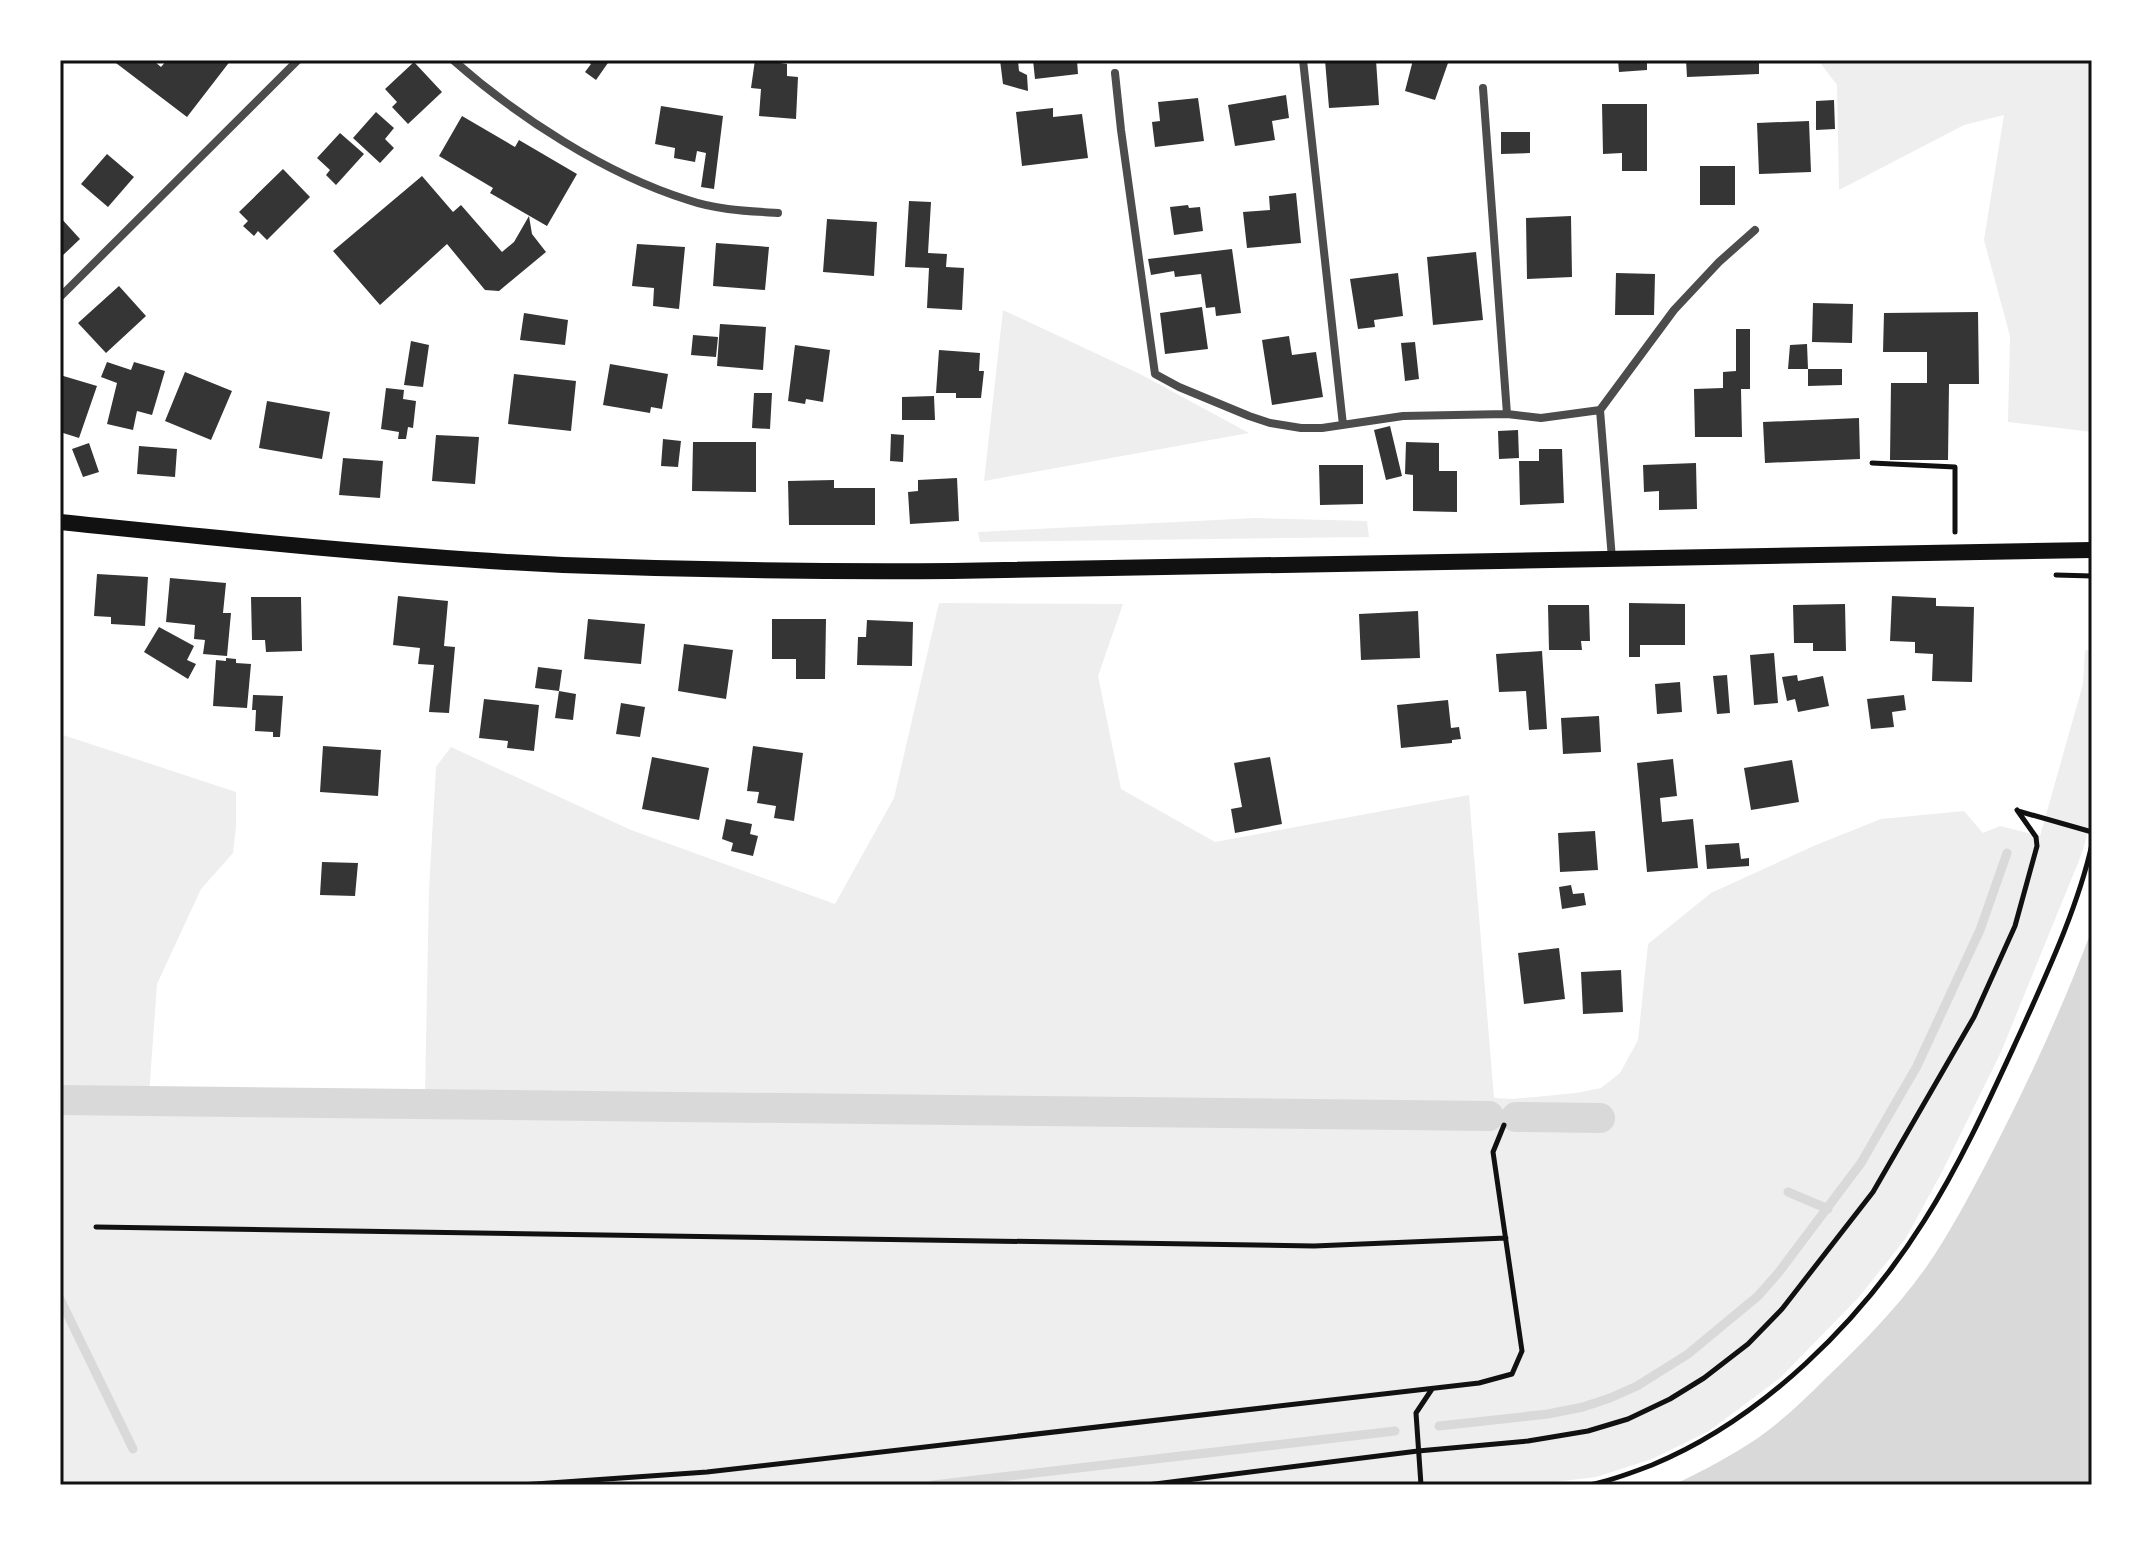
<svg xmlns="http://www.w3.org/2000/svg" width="2152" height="1545" font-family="'Roboto Condensed',sans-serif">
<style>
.green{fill:#eee}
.water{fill:#d9d9d9}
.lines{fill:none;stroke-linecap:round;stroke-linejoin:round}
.stream{stroke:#d9d9d9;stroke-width:9}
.canal{stroke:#d9d9d9;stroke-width:30}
.building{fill:#353535}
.path{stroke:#111;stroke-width:5}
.minor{stroke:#4c4c4c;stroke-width:8}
.secondary{stroke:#111;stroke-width:16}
.neatline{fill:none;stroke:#111;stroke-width:3}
</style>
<rect width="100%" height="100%" fill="#fff"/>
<!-- green -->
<path class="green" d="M1818 60H2092V432L2008 422 2010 336 1984 240 2004 115 1964 125 1839 190 1837 85Z
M1003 310 1142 375 1249 433 984 481Z
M1256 518 1367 521 1369 537 980 542 978 532Z
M939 603 1123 604 1098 676 1121 789 1215 842 1469 795 1494 1098 1512 1099 1576 1093 1601 1088 1620 1073 1638 1040 1648 944 1711 893 1816 845 1881 819 1964 811 1983 833 2000 826 2040 836 2083 684 2085 650 2092 651V817L2082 853 2001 1052 1943 1170 1906 1238 1859 1297 1780 1378 1709 1431 1652 1459 1596 1477 1530 1485H60V734L236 792V826L233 853 201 889 157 984 149 1095H425L429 889 436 767 451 747 631 830 835 904 894 798Z"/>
<!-- water -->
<path class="water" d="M2092 929V1485H1673C1703 1471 1731 1456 1758 1438 1782 1421 1805 1399 1826 1378 1863 1343 1898 1307 1927 1266 1949 1234 1967 1200 1985 1166 2025 1089 2062 1010 2092 929Z"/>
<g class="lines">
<!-- stream -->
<path class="stream" d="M1788 1192 1828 1209
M60 1299 133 1449
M1439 1426 1548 1414 1583 1407 1610 1398 1637 1386 1688 1354 1758 1296 1779 1272 1861 1163 1917 1066 1980 930 2007 853
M933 1485 1395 1431"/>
<!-- canal -->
<path class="canal" d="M60 1100 1489 1116
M1516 1117 1600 1118"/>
</g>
<!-- building -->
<path class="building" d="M112 60H157L155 62 161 67 167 60H231L187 117Z
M585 60H610L596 80 585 72 591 64Z
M755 60H774V62L787 64V76L798 77 796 119 759 116 761 89 751 88Z
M1000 60H1018L1019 71 1027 75 1028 91 1003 84Z
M1033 60H1077L1078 74 1035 79Z
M1325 60H1376L1379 105 1329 108Z
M1413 60H1457V62L1448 63 1435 100 1405 91Z
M1618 60H1647V70L1619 72Z
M1686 60H1759V74L1687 77Z
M414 62 442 92 408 124 392 107 397 102 385 89Z
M1286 95 1289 118 1272 121 1275 140 1235 146 1228 105Z
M1198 98 1204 141 1155 147 1152 122 1160 121 1158 102Z
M1834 100 1835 129 1816 130V101Z
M1602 104H1647V171H1622V153L1603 154Z
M661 106 723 116 714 189 701 187 706 153 697 151 695 162 674 158 675 148 655 144Z
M1053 108V117L1082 114 1088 158 1022 166 1016 112Z
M376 112 394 128 385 139 394 148 380 163 353 138Z
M462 116 515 147 519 140 577 174 547 226 490 193 493 188 439 156Z
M1809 121 1811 172 1759 174 1757 123Z
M1501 132H1530V153L1501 154Z
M340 133 364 154 336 185 326 175 330 170 317 158Z
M107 154 134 177 108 207 81 184Z
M1700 166H1735V205H1700Z
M283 169 310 197 267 240 258 231 254 236 243 226 248 221 239 212Z
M422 176 453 212 461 205 502 252 514 242 529 216 532 234 546 252 499 291 485 290 447 244 380 305 333 251Z
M1296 193 1301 243 1247 248 1243 212 1270 210 1269 196Z
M909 201 931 202 928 253 947 254 946 267 964 268 962 310 927 308 929 268 905 267Z
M1188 205 1189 208 1200 207 1203 231 1174 235 1170 207Z
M1571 216 1572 277 1527 279 1526 218Z
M60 217 80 239 60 258Z
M827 219 877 222 874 276 823 272Z
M716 243 769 247 765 290 713 286Z
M637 244 685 247 679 309 653 306 654 288 632 286Z
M1232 249 1241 313 1216 316 1215 307 1206 308 1201 274 1175 277 1174 271 1151 275 1148 259Z
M1476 252 1483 320 1433 325 1427 257Z
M1398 273 1403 316 1374 320 1375 327 1358 329 1350 279Z
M1616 273 1655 274 1654 315H1615Z
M119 286 146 316 106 353 78 323Z
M1813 303 1853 304 1852 343 1812 342Z
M1202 307 1208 349 1165 354 1160 313Z
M1978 312 1979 384H1949L1948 460H1890L1891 383H1927V352H1883L1884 313Z
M524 313 568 320 565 345 520 340Z
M720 324 766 327 763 370 717 366Z
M1736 329H1750V389H1741L1742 437H1695L1694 389 1723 388V372L1736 371Z
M693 335 718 337 716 357 691 355Z
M1289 336 1292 355 1316 352 1323 397 1272 405 1262 340Z
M411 341 429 345 423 387 404 385Z
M1415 342 1419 379 1405 381 1401 343Z
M1807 344 1808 369H1788L1790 345Z
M795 345 830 350 823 402 806 399 805 404 788 401Z
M939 350 980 353 979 371H984L981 398H956V393H936Z
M107 362 131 370 134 362 165 371 152 415 137 411 133 430 107 424 117 383 101 377Z
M610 364 668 374 662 409 651 407 650 413 603 405Z
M1808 369H1842V385L1808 386Z
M185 372 232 391 211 440 165 421Z
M514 374 576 381 571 431 508 424Z
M60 375 97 386 79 438 60 432Z
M386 388 404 390 403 399 416 401 413 428 408 427 406 439H398L399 432 381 429Z
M754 393H772L770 429 752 428Z
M934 396 935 420H902V397Z
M267 401 330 412 322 459 259 448Z
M1859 418 1860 459 1765 463 1763 422Z
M1390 426 1402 476 1386 480 1374 430Z
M1518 430 1519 458 1499 459 1498 431Z
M891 434 904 435 903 462 890 461Z
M436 435 479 437 475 484 432 481Z
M663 439 681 441 678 467 661 466Z
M693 442H756V492L692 491Z
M1406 442 1439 443V471H1457V512L1413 511V475L1405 474Z
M89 443 99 472 83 477 72 449Z
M139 446 177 449 175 477 137 474Z
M1539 449H1562L1564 503 1520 505 1519 461H1539Z
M343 458 383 461 380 498 339 495Z
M1696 463 1697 509 1659 510V491L1644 492 1643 465Z
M1319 465H1363V504L1320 505Z
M957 478 959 521 910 524 908 492 918 491V480Z
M834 480V488H875V525H789L788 481Z
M97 574 148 577 145 626 111 624V617L94 616Z
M170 578 226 583 223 613H231L227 656 203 654 205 640 194 639 195 625 166 622Z
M398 596 448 601 444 646 455 647 449 713 429 712 434 665 418 664 420 648 393 645Z
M1892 596 1936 598V606L1974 607 1972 682 1932 681 1933 654 1915 653V642L1890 641Z
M251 597H301L302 651 266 652 265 640H252Z
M1629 603 1685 604V645H1640V657H1629Z
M1845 604 1846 651H1813V643H1794L1793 605Z
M1548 605H1589L1590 641H1581L1582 650H1549Z
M1418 611 1420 658 1361 660 1359 614Z
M588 619 645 624 641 664 584 659Z
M772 619H826L825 679H796V659H772Z
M867 620 913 622 912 666 857 665 858 637H866Z
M159 627 194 646 187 660 196 664 188 679 144 652Z
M684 644 733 650 726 699 678 691Z
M1542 651 1547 729 1529 730 1526 691 1499 692 1496 654Z
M1774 653 1778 703 1754 705 1750 655Z
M226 658 236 659V663L251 664 247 708 213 706 216 660 226 661Z
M538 667 562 670 559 691 576 694 573 720 555 718 559 691 535 688Z
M1727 675 1730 713 1717 714 1713 676Z
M1797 675 1798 681 1823 676 1829 706 1798 712 1795 699 1787 701 1782 677Z
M1680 682 1682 712 1657 714 1655 684Z
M253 695 283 696 280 737H273V732L255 731 256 710H252Z
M1904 695 1906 710 1892 712 1894 727 1871 729 1867 699Z
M484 699 539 705 534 751 507 748 508 741 479 738Z
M1448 700 1451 728 1459 727 1461 739 1452 740V743L1401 748 1397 705Z
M621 703 645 707 640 737 616 734Z
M1599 716 1601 752 1563 754 1561 718Z
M323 746 381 750 378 796 320 792Z
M753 746 803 753 794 821 774 818 776 806 757 803 759 792 747 791Z
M652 757 709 768 699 820 642 809Z
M1270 757 1282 824 1235 833 1231 809 1242 807 1234 763Z
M1673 759 1677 796 1660 798 1662 822 1693 819 1698 868 1647 872 1637 763Z
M1792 760 1799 802 1751 810 1744 768Z
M726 819 752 824 750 834 758 836 753 856 731 851 733 843 722 839Z
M1595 831 1598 870 1560 872 1558 833Z
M1739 843 1741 859 1749 858V866L1707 869 1705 845Z
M322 862 358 863 355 896 320 895Z
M1571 885 1573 894 1584 893 1586 905 1562 909 1559 887Z
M1559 948 1565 999 1524 1004 1518 953Z
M1621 970 1623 1012 1583 1014 1581 972Z"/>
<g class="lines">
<!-- path -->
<path class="path" d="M1872 463 1955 467V532
M2056 575 2092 576
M2018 811 2092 832
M96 1227 1314 1246 1506 1238
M521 1485 707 1472 1479 1383 1512 1374 1522 1351 1493 1152 1504 1125
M1147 1485 1418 1451 1528 1441 1588 1431 1628 1419 1670 1399 1704 1378 1748 1344 1782 1309 1873 1192 1974 1017 2015 926 2037 846 2036 837 2017 810
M1421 1485 1416 1413 1432 1389
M1589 1485C1611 1481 1631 1473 1652 1465 1763 1419 1861 1321 1924 1221 1962 1161 1991 1096 2021 1031 2047 973 2078 907 2092 844"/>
<!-- minor -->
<path class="minor" d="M453 60C518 117 605 174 688 200 717 210 748 211 778 213
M1303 60 1343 425
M1115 73 1121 130 1155 374 1179 387 1249 416 1270 423 1301 428H1322L1403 416 1507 414 1541 418 1600 410 1612 559
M1483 88 1507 414
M60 297 298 60
M1600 410 1674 310 1719 262 1755 230"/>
<!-- secondary -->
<path class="secondary" d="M60 522C227 539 395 557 563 565 692 570 822 572 952 571L2092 550"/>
</g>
<!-- border -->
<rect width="2152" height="1545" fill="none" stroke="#ffffff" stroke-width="124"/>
<rect x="62" y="62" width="2028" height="1421" class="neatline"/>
</svg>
